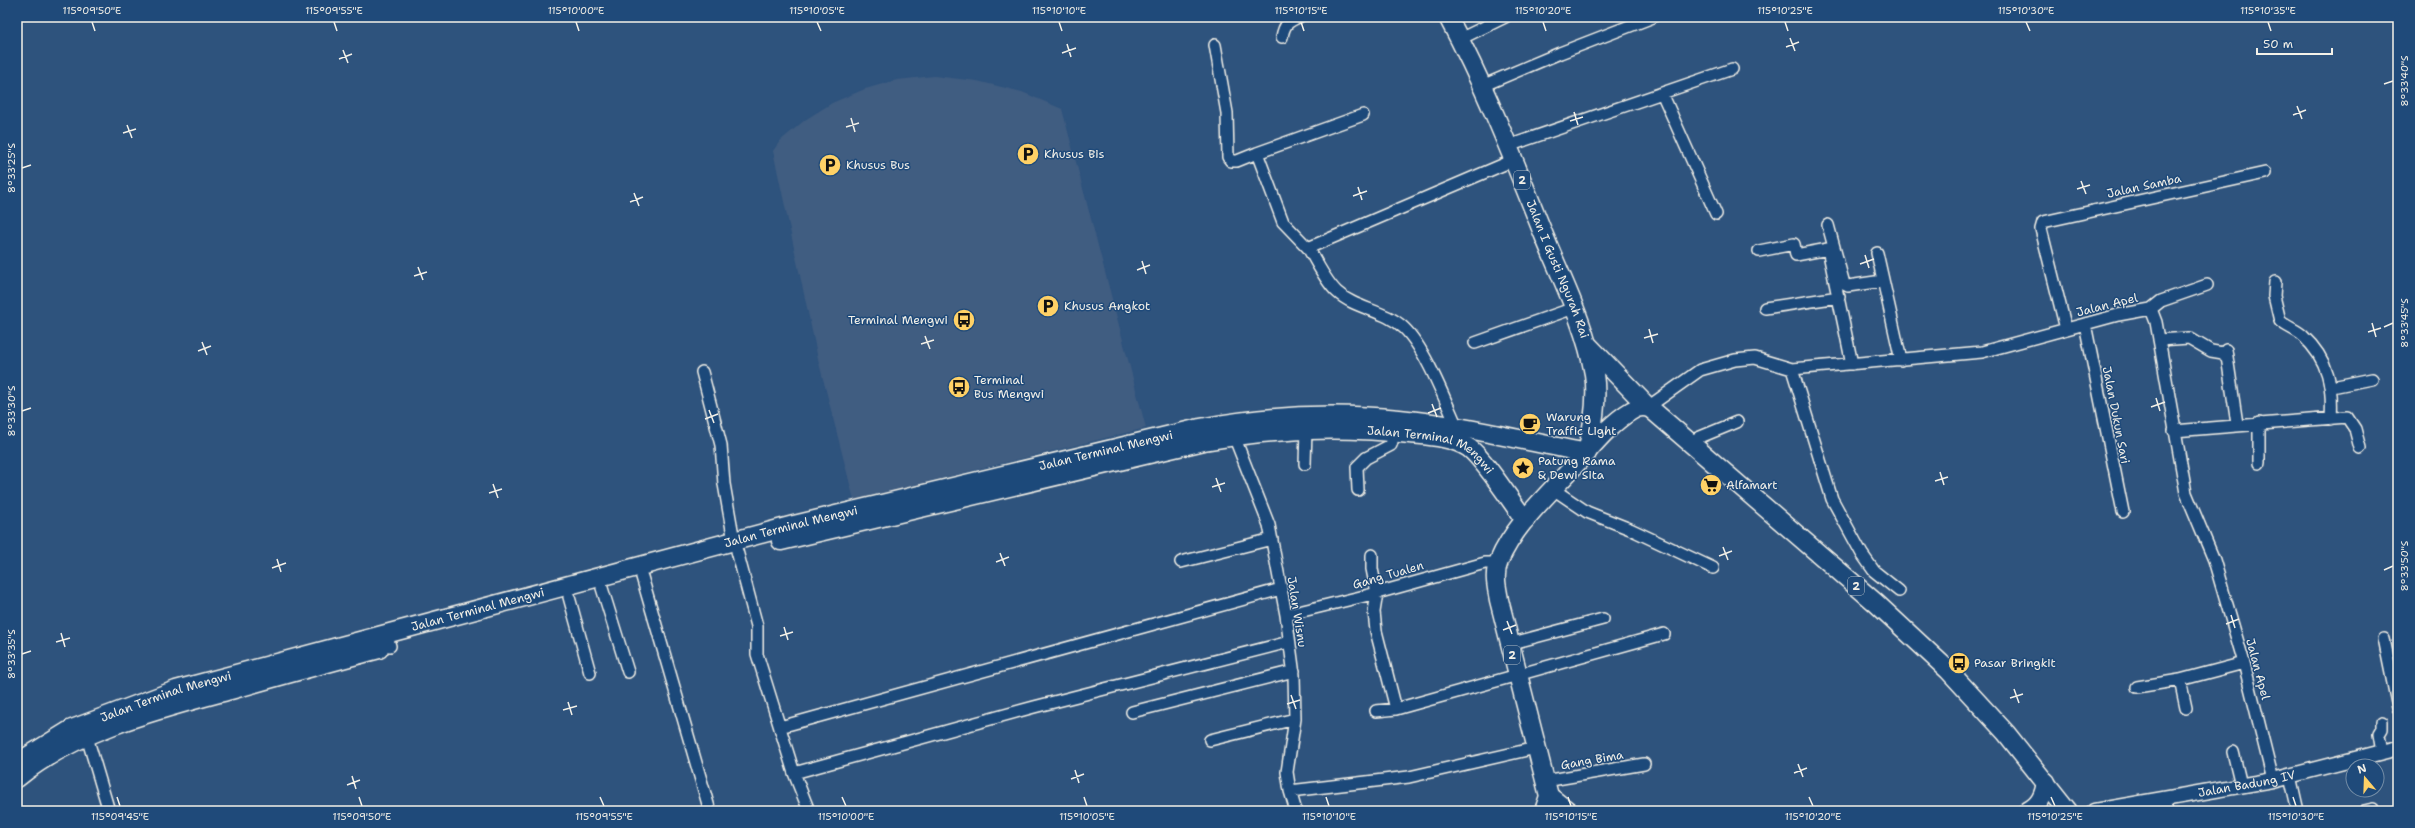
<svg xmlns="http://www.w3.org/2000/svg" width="2415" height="828" font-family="'Shantell Sans',sans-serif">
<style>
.built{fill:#405d81}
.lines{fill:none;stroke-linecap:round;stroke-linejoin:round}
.minor-casing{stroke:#f4f1e8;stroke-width:14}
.tertiary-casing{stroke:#f4f1e8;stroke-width:17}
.trunk-casing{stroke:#f4f1e8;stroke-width:21}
.minor{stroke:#1f4a7a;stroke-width:11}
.tertiary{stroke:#1f4a7a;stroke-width:14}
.trunk{stroke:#1f4a7a;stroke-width:18}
.ticks{fill:none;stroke:#f4f1e8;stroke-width:1.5}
.labels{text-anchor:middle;stroke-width:3;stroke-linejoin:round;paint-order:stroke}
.shield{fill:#1f4a7a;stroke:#b4bfc7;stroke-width:1}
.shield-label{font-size:11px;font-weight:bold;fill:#f4f1e8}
.poi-label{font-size:12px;fill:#f4f1e8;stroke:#1f4a7a;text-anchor:start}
.street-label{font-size:12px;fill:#f4f1e8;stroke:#1f4a7a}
.neatline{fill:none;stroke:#f4f1e8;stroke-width:1.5}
.ticks-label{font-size:10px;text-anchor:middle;fill:#f4f1e8}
</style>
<rect width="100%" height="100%" fill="#2e537d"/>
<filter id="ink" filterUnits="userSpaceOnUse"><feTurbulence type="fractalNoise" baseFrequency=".025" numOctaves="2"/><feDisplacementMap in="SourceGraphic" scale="8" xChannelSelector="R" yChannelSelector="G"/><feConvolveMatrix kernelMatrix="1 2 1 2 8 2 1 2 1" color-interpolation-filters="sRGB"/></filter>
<g filter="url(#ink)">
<!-- built -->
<path class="built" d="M934 76 977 81 1022 92 1062 109 1146 428 854 500 819 363 773 151 780 141 805 120 832 103 865 89 897 80Z"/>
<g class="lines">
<!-- minor casing -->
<g class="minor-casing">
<path id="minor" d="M1282 37C1284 25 1288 21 1299 17
M1460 39 1505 17
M1215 45 1227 113 1228 157 1231 161H1237L1257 153 1283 222 1308 248
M1482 86 1560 53 1653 17
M1662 93 1716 214
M1508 146 1732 69
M1257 153 1363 115
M1828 225 1844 284 1848 286 1882 281
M1759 251 1794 244 1796 255 1828 249 1852 364
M1877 253 1901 360
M2275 282 2274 296 2280 321C2287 327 2297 330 2303 336 2329 360 2333 386 2331 419
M1765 308 1839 297
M2151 309 2161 301 2207 285
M2085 324 2123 512
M2066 329 2041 229 2043 222 2265 173
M2159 340 2189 338 2211 351 2223 353 2227 358
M1475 343 1574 308
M2226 350 2237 424
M1792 369 1832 499 1862 554 1874 571 1899 591
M702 372 721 445 724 484 734 541
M2332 387 2372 379
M1648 407 1700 370 1735 360 1755 358 1792 369 1982 352 2118 315 2151 309 2156 322 2186 493 2214 560 2244 663 2273 780
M2259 423V463
M1457 427C1445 400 1425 348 1404 328 1385 310 1355 309 1337 292 1325 281 1317 262 1308 248L1514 160
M1232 431 1269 525 1286 615 1294 675 1295 719 1287 772 1290 791 1296 811
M2174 431 2347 417 2355 429 2360 448
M1688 442 1737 422
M1305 464 1306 429
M1553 489 1587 512 1630 529 1713 568
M1358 490 1357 467 1366 458 1391 445 1396 427
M737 551 757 626V654L794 773 809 811
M1372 555V569L1377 593 1374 612 1376 631 1396 709
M1181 562 1272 539
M642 577 710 811
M602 588 628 672
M569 597 590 673
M1286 615 1377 593 1485 563H1498
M386 634 390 646
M2384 639 2398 708
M1509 644 1603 619
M2180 680 2186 708
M2137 687 2180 680 2244 663
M1376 711 1396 709 1664 634
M1132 712 1294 671
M2382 722V729L2379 734 2382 752
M780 727 1281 589
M87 737 109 811
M1210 740 1295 719
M2233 752 2241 785
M794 773 1034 707 1289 642
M2290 776 2298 811
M1545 781 1644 764
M1290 791 1409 777 1536 748
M2163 799 2167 811
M2364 811 2373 809"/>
</g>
<!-- tertiary casing -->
<g class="tertiary-casing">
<g id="tertiary">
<path id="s1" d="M2094 811 2273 780 2398 748"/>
</g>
</g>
<!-- trunk casing -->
<g class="trunk-casing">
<g id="trunk">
<path id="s2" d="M1448 17C1486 88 1515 163 1545 238 1563 282 1586 327 1594 374 1598 400 1593 427 1587 452"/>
<path d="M1589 346 1648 407"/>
<path id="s3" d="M781 541 1204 441C1272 429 1341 426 1410 434 1430 436 1452 437 1469 448 1485 460 1512 503 1525 520"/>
<path id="s4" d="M17 763 72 729 176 690 794 525 1200 428C1265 416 1333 412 1399 419 1462 425 1525 441 1587 453"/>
<path d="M17 778C77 729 160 709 234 689 282 675 331 662 379 649"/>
<path d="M1549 796 1568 811"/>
<path d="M1544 811 1549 796 1499 600C1497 588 1493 574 1499 561 1514 525 1548 495 1574 466 1591 448 1609 424 1631 411 1637 407 1645 406 1651 409L1876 603 1948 670 2006 733 2068 811"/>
<path d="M2028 811C2040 805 2044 795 2046 782"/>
</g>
</g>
<!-- minor -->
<use href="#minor" class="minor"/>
<!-- tertiary -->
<use href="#tertiary" class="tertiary"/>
<!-- trunk -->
<use href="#trunk" class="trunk"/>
</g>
</g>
<!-- ticks -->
<path class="ticks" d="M92 22 95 31M334 22 337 31M576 22 579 31M817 22 821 31M1059 22 1062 31M1301 22 1304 31M1543 22 1546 31M1785 22 1788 31M2026 22 2030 31M2268 22 2271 31M1790 38 1795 51M1067 44 1071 57M1786 47 1799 42M343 50 348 63M1062 53 1076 48M339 59 352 54M2384 84 2393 81M2297 106 2302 119M1574 112 1578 125M2293 115 2306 110M851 118 855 132M1570 121 1583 117M127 125 132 138M846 127 859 123M123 133 136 129M22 168 31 165M2081 181 2086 194M1358 187 1362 200M2077 189 2090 185M634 193 639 206M1353 196 1367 191M630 202 643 197M1865 255 1869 268M1142 261 1146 274M1860 264 1874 259M418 267 423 280M1137 270 1150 265M414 276 427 272M2372 323 2376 337M2384 327 2393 323M1649 329 1653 343M2368 332 2381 328M925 336 930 349M1644 338 1658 334M202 342 207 355M921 344 934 340M198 351 211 346M2156 398 2160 411M1432 404 1437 417M2151 407 2165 402M709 410 714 423M22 411 31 408M1428 413 1441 408M705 419 718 414M1940 472 1944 485M1216 478 1221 492M1935 481 1948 477M493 484 498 498M1212 487 1225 483M489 493 502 489M1723 547 1728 560M1000 553 1005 566M1719 556 1732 551M277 559 281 572M996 562 1009 557M272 568 286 563M2384 570 2393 566M2231 615 2235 628M1507 621 1512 634M2226 624 2239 619M784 627 788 640M1503 630 1516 625M61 633 65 647M780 636 793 632M56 642 70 638M22 654 31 651M2014 689 2019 703M1291 695 1296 709M2010 698 2023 694M568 702 572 715M1287 704 1300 700M563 710 577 706M1798 764 1803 777M1075 770 1079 783M1794 773 1807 768M352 776 356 789M1071 779 1084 774M347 785 360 780M117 797 120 806M359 797 362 806M600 797 604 806M842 797 846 806M1084 797 1087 806M1326 797 1329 806M1568 797 1571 806M1809 797 1813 806M2051 797 2055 806M2293 797 2296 806"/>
<!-- icons -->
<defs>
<g id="parking-disc" transform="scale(1.15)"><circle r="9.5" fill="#ffd166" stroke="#1f4a7a"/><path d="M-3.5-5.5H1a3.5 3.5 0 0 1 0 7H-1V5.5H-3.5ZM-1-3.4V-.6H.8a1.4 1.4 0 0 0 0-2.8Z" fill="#111"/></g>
<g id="bus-disc" transform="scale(1.15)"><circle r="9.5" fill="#ffd166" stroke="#1f4a7a"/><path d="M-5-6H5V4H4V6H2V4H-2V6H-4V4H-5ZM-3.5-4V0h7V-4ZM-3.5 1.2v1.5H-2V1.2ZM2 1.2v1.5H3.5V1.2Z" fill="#111"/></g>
<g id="cafe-disc" transform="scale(1.15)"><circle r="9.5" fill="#ffd166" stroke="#1f4a7a"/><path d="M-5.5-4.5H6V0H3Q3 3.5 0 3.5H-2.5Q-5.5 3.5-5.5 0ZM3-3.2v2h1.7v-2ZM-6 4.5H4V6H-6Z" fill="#111"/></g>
<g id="sight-disc" transform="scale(1.15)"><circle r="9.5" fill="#ffd166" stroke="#1f4a7a"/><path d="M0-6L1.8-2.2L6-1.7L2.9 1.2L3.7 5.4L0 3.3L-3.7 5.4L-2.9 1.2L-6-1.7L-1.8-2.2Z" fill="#111"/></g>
<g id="supermarket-disc" transform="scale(1.15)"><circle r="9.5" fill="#ffd166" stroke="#1f4a7a"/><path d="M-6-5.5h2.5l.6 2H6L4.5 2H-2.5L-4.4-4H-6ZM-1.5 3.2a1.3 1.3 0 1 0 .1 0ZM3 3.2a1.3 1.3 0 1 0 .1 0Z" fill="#111"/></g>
</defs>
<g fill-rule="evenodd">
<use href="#parking-disc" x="1028" y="154"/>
<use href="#parking-disc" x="830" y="165"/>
<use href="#parking-disc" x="1048" y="306"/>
<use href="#bus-disc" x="964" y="320"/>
<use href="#bus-disc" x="959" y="387"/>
<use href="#cafe-disc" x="1530" y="424"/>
<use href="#sight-disc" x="1523" y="468"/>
<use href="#supermarket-disc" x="1711" y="485"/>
<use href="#bus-disc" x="1959" y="663"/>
</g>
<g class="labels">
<!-- shield labels -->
<g class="shield">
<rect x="1514" y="171" width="16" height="18" rx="3"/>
<rect x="1848" y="577" width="16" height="18" rx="3"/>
<rect x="1504" y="646" width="16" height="18" rx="3"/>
</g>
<g class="shield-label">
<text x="1522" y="184">2</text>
<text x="1856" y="590">2</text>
<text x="1512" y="659">2</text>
</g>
<!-- poi labels -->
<g class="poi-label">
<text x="1044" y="158">Khusus Bis</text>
<text x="846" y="169">Khusus Bus</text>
<text x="1064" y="310">Khusus Angkot</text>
<text x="948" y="324" text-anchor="end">Terminal Mengwi</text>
<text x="974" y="384">Terminal<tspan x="974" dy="14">Bus Mengwi</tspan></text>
<text x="1546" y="421">Warung<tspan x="1546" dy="14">Traffic Light</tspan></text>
<text x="1538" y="465">Patung Rama<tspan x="1538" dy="14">&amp; Dewi Sita</tspan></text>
<text x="1726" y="489">Alfamart</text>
<text x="1974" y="667">Pasar Bringkit</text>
</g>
<!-- street labels -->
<g class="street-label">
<text transform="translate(2144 186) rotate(-12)" y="4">Jalan Samba</text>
<text dy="4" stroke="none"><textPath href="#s2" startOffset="275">Jalan I Gusti Ngurah Rai</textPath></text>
<text transform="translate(2107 305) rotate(-14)" y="4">Jalan Apel</text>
<text transform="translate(2116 415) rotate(79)" y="4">Jalan Dukun Sari</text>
<text dy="4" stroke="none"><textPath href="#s4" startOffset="1136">Jalan Terminal Mengwi</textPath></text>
<text dy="4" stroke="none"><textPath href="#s3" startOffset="667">Jalan Terminal Mengwi</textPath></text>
<text dy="4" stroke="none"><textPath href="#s4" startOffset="812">Jalan Terminal Mengwi</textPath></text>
<text transform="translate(1388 575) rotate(-16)" y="4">Gang Tualen</text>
<text dy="4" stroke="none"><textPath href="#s4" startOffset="488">Jalan Terminal Mengwi</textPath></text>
<text transform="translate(1297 612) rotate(81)" y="4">Jalan Wisnu</text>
<text transform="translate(2258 669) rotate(75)" y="4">Jalan Apel</text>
<text dy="4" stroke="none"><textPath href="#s4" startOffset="164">Jalan Terminal Mengwi</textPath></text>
<text transform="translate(1592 760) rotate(-10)" y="4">Gang Bima</text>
<text dy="4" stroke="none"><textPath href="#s1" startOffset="155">Jalan Badung IV</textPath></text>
</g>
</g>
<!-- margin -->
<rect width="2415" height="828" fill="none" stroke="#1f4a7a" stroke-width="44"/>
<!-- north arrow -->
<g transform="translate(2365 778) rotate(341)"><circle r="19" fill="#1f4a7a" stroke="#748da6"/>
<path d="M0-3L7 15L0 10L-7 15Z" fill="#ffd166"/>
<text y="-6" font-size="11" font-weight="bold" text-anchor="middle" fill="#f4f1e8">N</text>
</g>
<!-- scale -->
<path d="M2257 48v6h75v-6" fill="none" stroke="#f4f1e8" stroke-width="2"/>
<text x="2263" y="48" font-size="12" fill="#f4f1e8" stroke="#1f4a7a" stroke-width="3" paint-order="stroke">50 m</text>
<rect x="22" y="22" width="2371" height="784" class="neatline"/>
<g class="ticks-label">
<text x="92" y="14">115°09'50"E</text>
<text x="334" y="14">115°09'55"E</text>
<text x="576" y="14">115°10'00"E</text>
<text x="817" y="14">115°10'05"E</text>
<text x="1059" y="14">115°10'10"E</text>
<text x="1301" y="14">115°10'15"E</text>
<text x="1543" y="14">115°10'20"E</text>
<text x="1785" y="14">115°10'25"E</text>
<text x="2026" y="14">115°10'30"E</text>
<text x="2268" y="14">115°10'35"E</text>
<text transform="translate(2404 81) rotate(-90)" y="4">8°33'40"S</text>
<text transform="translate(11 168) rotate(-90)" y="4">8°33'25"S</text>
<text transform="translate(2404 323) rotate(-90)" y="4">8°33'45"S</text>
<text transform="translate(11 411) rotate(-90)" y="4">8°33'30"S</text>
<text transform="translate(2404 566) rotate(-90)" y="4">8°33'50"S</text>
<text transform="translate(11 654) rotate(-90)" y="4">8°33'35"S</text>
<text x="120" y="820">115°09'45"E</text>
<text x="362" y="820">115°09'50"E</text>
<text x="604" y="820">115°09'55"E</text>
<text x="846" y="820">115°10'00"E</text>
<text x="1087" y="820">115°10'05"E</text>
<text x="1329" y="820">115°10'10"E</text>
<text x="1571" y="820">115°10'15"E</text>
<text x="1813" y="820">115°10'20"E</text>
<text x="2055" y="820">115°10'25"E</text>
<text x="2296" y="820">115°10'30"E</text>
</g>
</svg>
